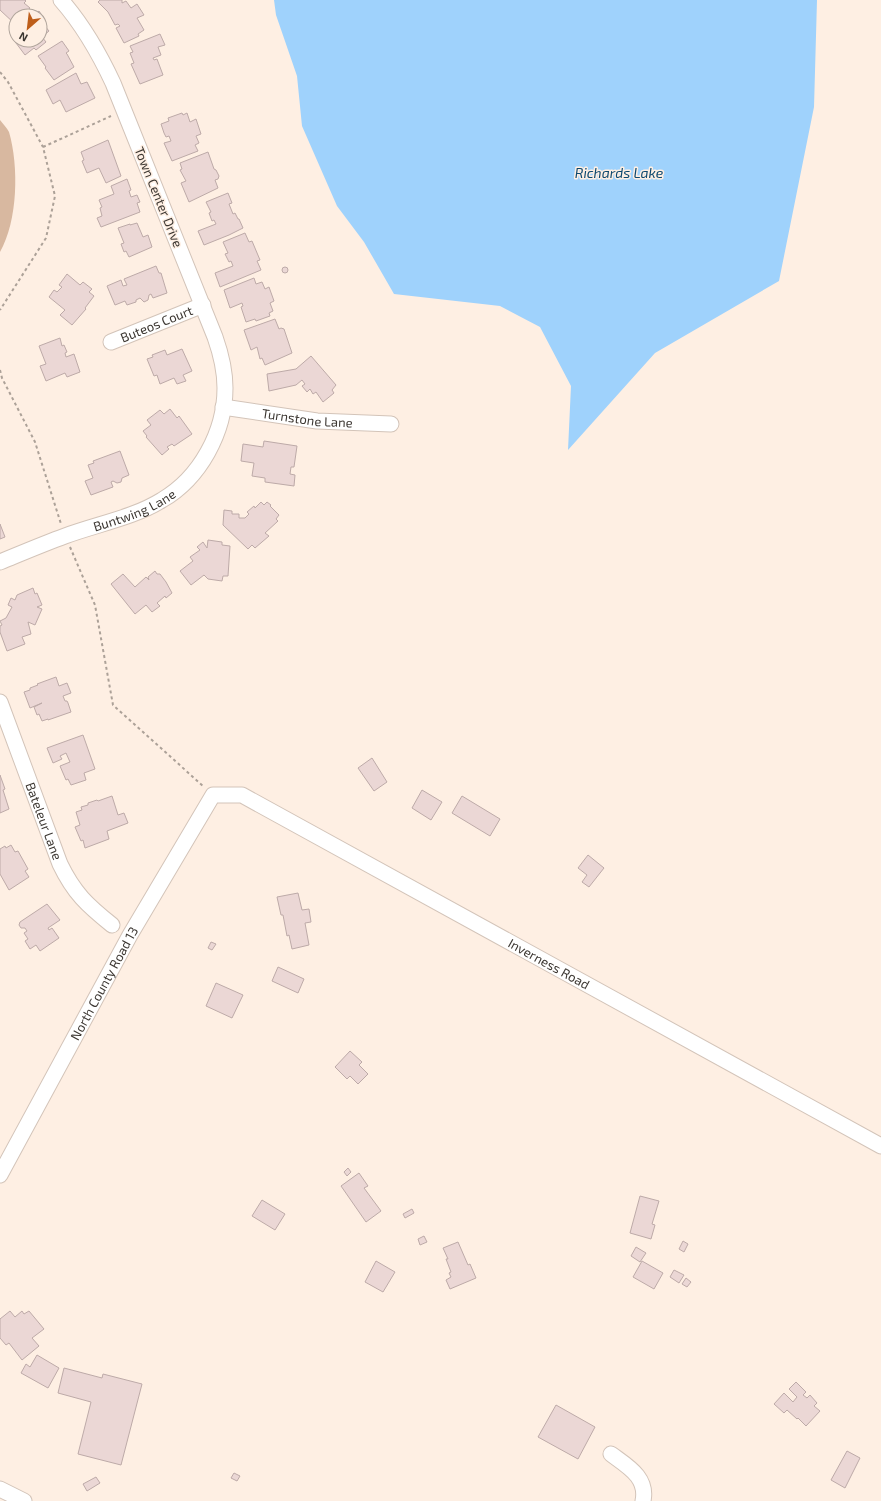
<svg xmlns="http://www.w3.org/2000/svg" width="881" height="1501" font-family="'Exo 2',sans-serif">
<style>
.green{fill:#d8b8a0}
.water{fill:#9fd2fc}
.building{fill:#ebd7d5;stroke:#bdaaa8}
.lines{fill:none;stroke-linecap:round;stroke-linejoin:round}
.minor-casing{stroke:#d3c4b9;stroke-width:17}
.path{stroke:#aca198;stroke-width:2;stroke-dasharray:3 3;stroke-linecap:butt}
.minor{stroke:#fff;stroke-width:15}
.labels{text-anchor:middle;stroke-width:3;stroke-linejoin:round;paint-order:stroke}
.street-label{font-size:13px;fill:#3c3732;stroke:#feefe3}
.water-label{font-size:14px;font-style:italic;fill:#0d486f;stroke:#feefe3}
</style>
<rect width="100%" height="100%" fill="#feefe3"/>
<!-- green -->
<path class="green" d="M0 120C3 124 7 128 9 132 19 166 18 221 0 252Z"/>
<!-- water -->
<path class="water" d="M274 0H817L814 107 779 281 655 353 568 450 571 386 540 327 500 306 394 294 364 242 337 206 302 126 297 76 276 15Z"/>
<!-- building -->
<path class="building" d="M0 0H25L26 1 24 3 30 8 23 16H16L15 24 0 10Z
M100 0H122V3L126 1 131 8 137 4 144 15 137 18 144 30 138 34 139 36 124 43 116 28 120 26 118 24 115 25 108 12 98 2Z
M39 11 43 17 40 20 49 31 42 37 46 42 36 50 34 48 25 55 13 39 16 37V40H40V16H33Z
M160 34 165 45 158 47 161 55 153 58 154 60 157 59 163 75 140 84 131 64 134 63 130 53 133 52 130 46Z
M62 41 69 51 66 53 67 54 74 67 54 80 45 68 46 67 38 56Z
M76 73 81 84 87 82 95 98 66 112 60 100 53 104 46 90Z
M182 113 183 115 187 113 190 122 196 119 201 134 196 136 199 143 195 145 198 151 172 161 164 143 171 141 169 136 166 137 164 133 161 124 169 121 168 118Z
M108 140 121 176 106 183 99 168 87 173 82 161 84 160 81 152Z
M208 152 214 169 216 170 219 176 218 179 215 180 218 188 189 202 181 183 186 181 180 170 182 169 180 163Z
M127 179 131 190 129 191 131 197 137 195 140 202 137 203 140 212 101 227 97 218 102 216 100 208 102 207 99 200 114 194 111 186Z
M228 193 232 203 229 204 233 214 235 213 238 219H239L243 228 229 235 204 245 198 231 216 224 214 220 212 221 209 213 211 212 206 202Z
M137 223 143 237 148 235 152 247 129 257 126 251 124 252 121 244 124 243 118 228 130 224V225Z
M245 233 249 242 252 241 260 260 257 261 261 270 220 287 215 273 233 266 231 261 229 262 225 254 228 253 223 242Z
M156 266 159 273H161L167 293 153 298 151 294 149 295 148 300 144 302 140 298 136 300V302L127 305 125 301 115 305 107 286 121 280 123 286 127 285 124 279Z
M282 270a3 3 0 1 1 6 0a3 3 0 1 1-6 0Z
M67 274 80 285 83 282 92 289 89 292 94 296 85 308 86 309 72 325 60 315 65 310 49 297 54 290 57 292 62 287 59 285Z
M254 278 256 284 262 282 265 289 269 287 274 301 270 303 273 311 269 313 270 316 256 321 255 319 246 322 241 307 243 306 242 303 230 308 224 290Z
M275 319 279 329 281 328 284 329 292 353 265 365 262 358 260 359 257 347 251 350 244 330Z
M60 338 62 346 64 345 67 352 65 353 66 357 74 354 80 372 67 377 65 373 46 381 40 366 46 364 39 346Z
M182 349 192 371 183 375 186 381 177 384 174 378 160 384 157 375 154 376 147 359 153 357 152 355 165 350 167 355Z
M311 356 336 385 332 390 334 393 323 402 316 392 313 394 310 389 307 392 302 386 305 384 302 380 296 385 269 391 267 374 296 369Z
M170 409 177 418 179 416 192 434 174 446 172 444 167 447 169 449 162 455 146 437 147 436 143 431 151 425 147 420 160 410 164 414Z
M264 441 297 446 294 467H291L290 474 295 475 294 486 265 482V478L252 476 254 463 241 461 243 444 263 447Z
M120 451 129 475 122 478 121 482 117 483 113 481 111 482 113 487 91 495 85 481 93 478 88 465 94 463 93 461Z
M261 502 264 505 267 502 271 505 270 506 279 515 276 519 278 521 265 533 269 536 255 548 252 545 248 549 223 525 224 510 232 511V514H239V518H245L249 514 247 512 254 506 255 508Z
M0 524 5 537 0 539Z
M208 540 222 542V545L230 546 228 576H223L222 581 208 579 204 575 191 585 180 571 193 561 190 557 200 550 197 547 203 542 207 548Z
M155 571 157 574H160L166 582 172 593 166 598 165 596 157 603 160 606 152 612 146 605 135 614 111 584 123 574 135 587 146 577 149 580 148 577Z
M33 588 35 594 37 593 42 605 37 607 42 609 35 625 28 622 31 634 22 637 25 644 7 651 0 632V626L2 625 0 621 6 618 12 607 8 605 11 598 15 600 17 595Z
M56 677 59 686 67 683 71 693 63 696 65 701H67L68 703 71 712 48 720V719L42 721 39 714 37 715 34 707 42 703 30 708 24 692 30 690V688L38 685 37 684Z
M83 735 95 769 84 773 86 780 71 785 68 779 66 780 60 766 70 762 66 753 60 756 62 759 53 763 47 748Z
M372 758 387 782 374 791 358 768Z
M0 775 5 789 3 790 9 809 0 813Z
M422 790 442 802 431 820 412 808Z
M112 796 118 815 124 813 128 823 107 831 109 839 85 848 83 840 81 841 75 827 80 825 76 812 82 810 81 807 88 805V803L97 800 98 801Z
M462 796 500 819 490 836 452 813Z
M11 845 15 852 18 851 28 869 25 871 29 877 9 890 0 874V849L5 846 6 848Z
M588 855 604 868 589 887 582 882 587 875 578 868Z
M298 893 302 910 309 909 311 922 305 923 309 945 292 949 289 935 287 936 283 915H281L277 897Z
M47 904 60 920 48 928 49 930 52 928 59 938 40 951 36 945 30 949 25 941 28 939 24 933 27 931 25 928H21L19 925 20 922Z
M211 942 216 944 212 950 208 948Z
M278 967 304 979 298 993 272 981Z
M216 983 243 995 232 1018 206 1006Z
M350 1051 362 1062 359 1065 368 1074 358 1084 350 1076 347 1079 335 1067Z
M348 1168 351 1172 347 1176 344 1172Z
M359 1173 368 1186 364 1188 381 1211 366 1222 341 1186Z
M640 1196 659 1201 652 1224 655 1225 651 1239 630 1233Z
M262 1200 285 1214 275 1230 252 1216Z
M412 1209 414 1213 405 1218 403 1214Z
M424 1236 427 1242 420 1245 418 1239Z
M683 1241 688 1244 684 1252 679 1249Z
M458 1242 468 1265 470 1264 476 1278 450 1289 446 1280 451 1277 449 1273 451 1272 446 1259H448L443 1248Z
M636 1247 646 1253 640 1262 631 1256Z
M376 1261 395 1272 383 1292 365 1282Z
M642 1261 663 1273 654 1289 633 1277Z
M674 1270 684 1275 679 1283 670 1277Z
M686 1278 691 1282 687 1287 682 1284Z
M10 1311 15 1317 22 1311 24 1314 29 1311 44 1329 32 1338 39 1346 22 1360 9 1343 6 1345 0 1338V1319Z
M37 1355 59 1368 48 1388 21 1373 26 1364 30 1367Z
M64 1368 102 1378 103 1374 142 1384 121 1465 78 1454 91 1402 58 1393Z
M796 1382 806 1392 803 1395 807 1398 810 1395 817 1403 814 1406 820 1411 806 1426 798 1418 797 1419 787 1410 784 1413 774 1404 784 1393 793 1402 797 1397 789 1389Z
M556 1405 595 1427 578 1459 538 1437Z
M847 1451 860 1458 845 1488 831 1480Z
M234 1473 240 1476 237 1481 231 1478Z
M96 1477 100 1483 87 1491 83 1484Z"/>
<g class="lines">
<!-- minor casing -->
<g class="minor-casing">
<g id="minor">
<path id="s1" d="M111 342 203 305"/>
<path id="s2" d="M223 407 317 421 391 424"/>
<path id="s3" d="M0 562C22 553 43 544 65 536 97 524 133 518 162 500 200 478 225 432 225 388 225 370 221 354 215 337L113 83C99 53 83 25 61 0"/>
<path id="s4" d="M0 702 60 864C74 893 87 905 112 925"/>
<path id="s5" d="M0 1175 130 935 213 795H242L881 1146"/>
<path d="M611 1454C627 1466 648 1477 643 1501"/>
<path d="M0 1489 24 1501"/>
</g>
</g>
<!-- path -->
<path class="path" d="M0 72 8 82 43 147 55 196 46 238 0 310
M43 147 111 116
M0 370 2 378 35 442 61 524
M70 547 95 605 113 705 203 786"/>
<!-- minor -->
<use href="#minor" class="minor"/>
</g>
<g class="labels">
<!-- street labels -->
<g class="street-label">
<text transform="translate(159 197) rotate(68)" y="5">Town Center Drive</text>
<text dy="5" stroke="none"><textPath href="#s1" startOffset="49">Buteos Court</textPath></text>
<text dy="5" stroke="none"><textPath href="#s2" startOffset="85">Turnstone Lane</textPath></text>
<text dy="5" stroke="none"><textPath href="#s3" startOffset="144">Buntwing Lane</textPath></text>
<text dy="5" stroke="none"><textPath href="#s4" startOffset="127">Bateleur Lane</textPath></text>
<text dy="5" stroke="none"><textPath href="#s5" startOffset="815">Inverness Road</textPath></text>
<text dy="5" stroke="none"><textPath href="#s5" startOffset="218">North County Road 13</textPath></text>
</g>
<!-- water labels -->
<g class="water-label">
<text x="619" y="178">Richards Lake</text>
</g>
</g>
<!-- north arrow -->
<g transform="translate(28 28) rotate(208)"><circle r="19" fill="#feefe3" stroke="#b0a59c"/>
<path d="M0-3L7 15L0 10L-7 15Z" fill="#be5e1a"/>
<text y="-6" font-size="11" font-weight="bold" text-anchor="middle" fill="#3c3732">N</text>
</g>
</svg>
